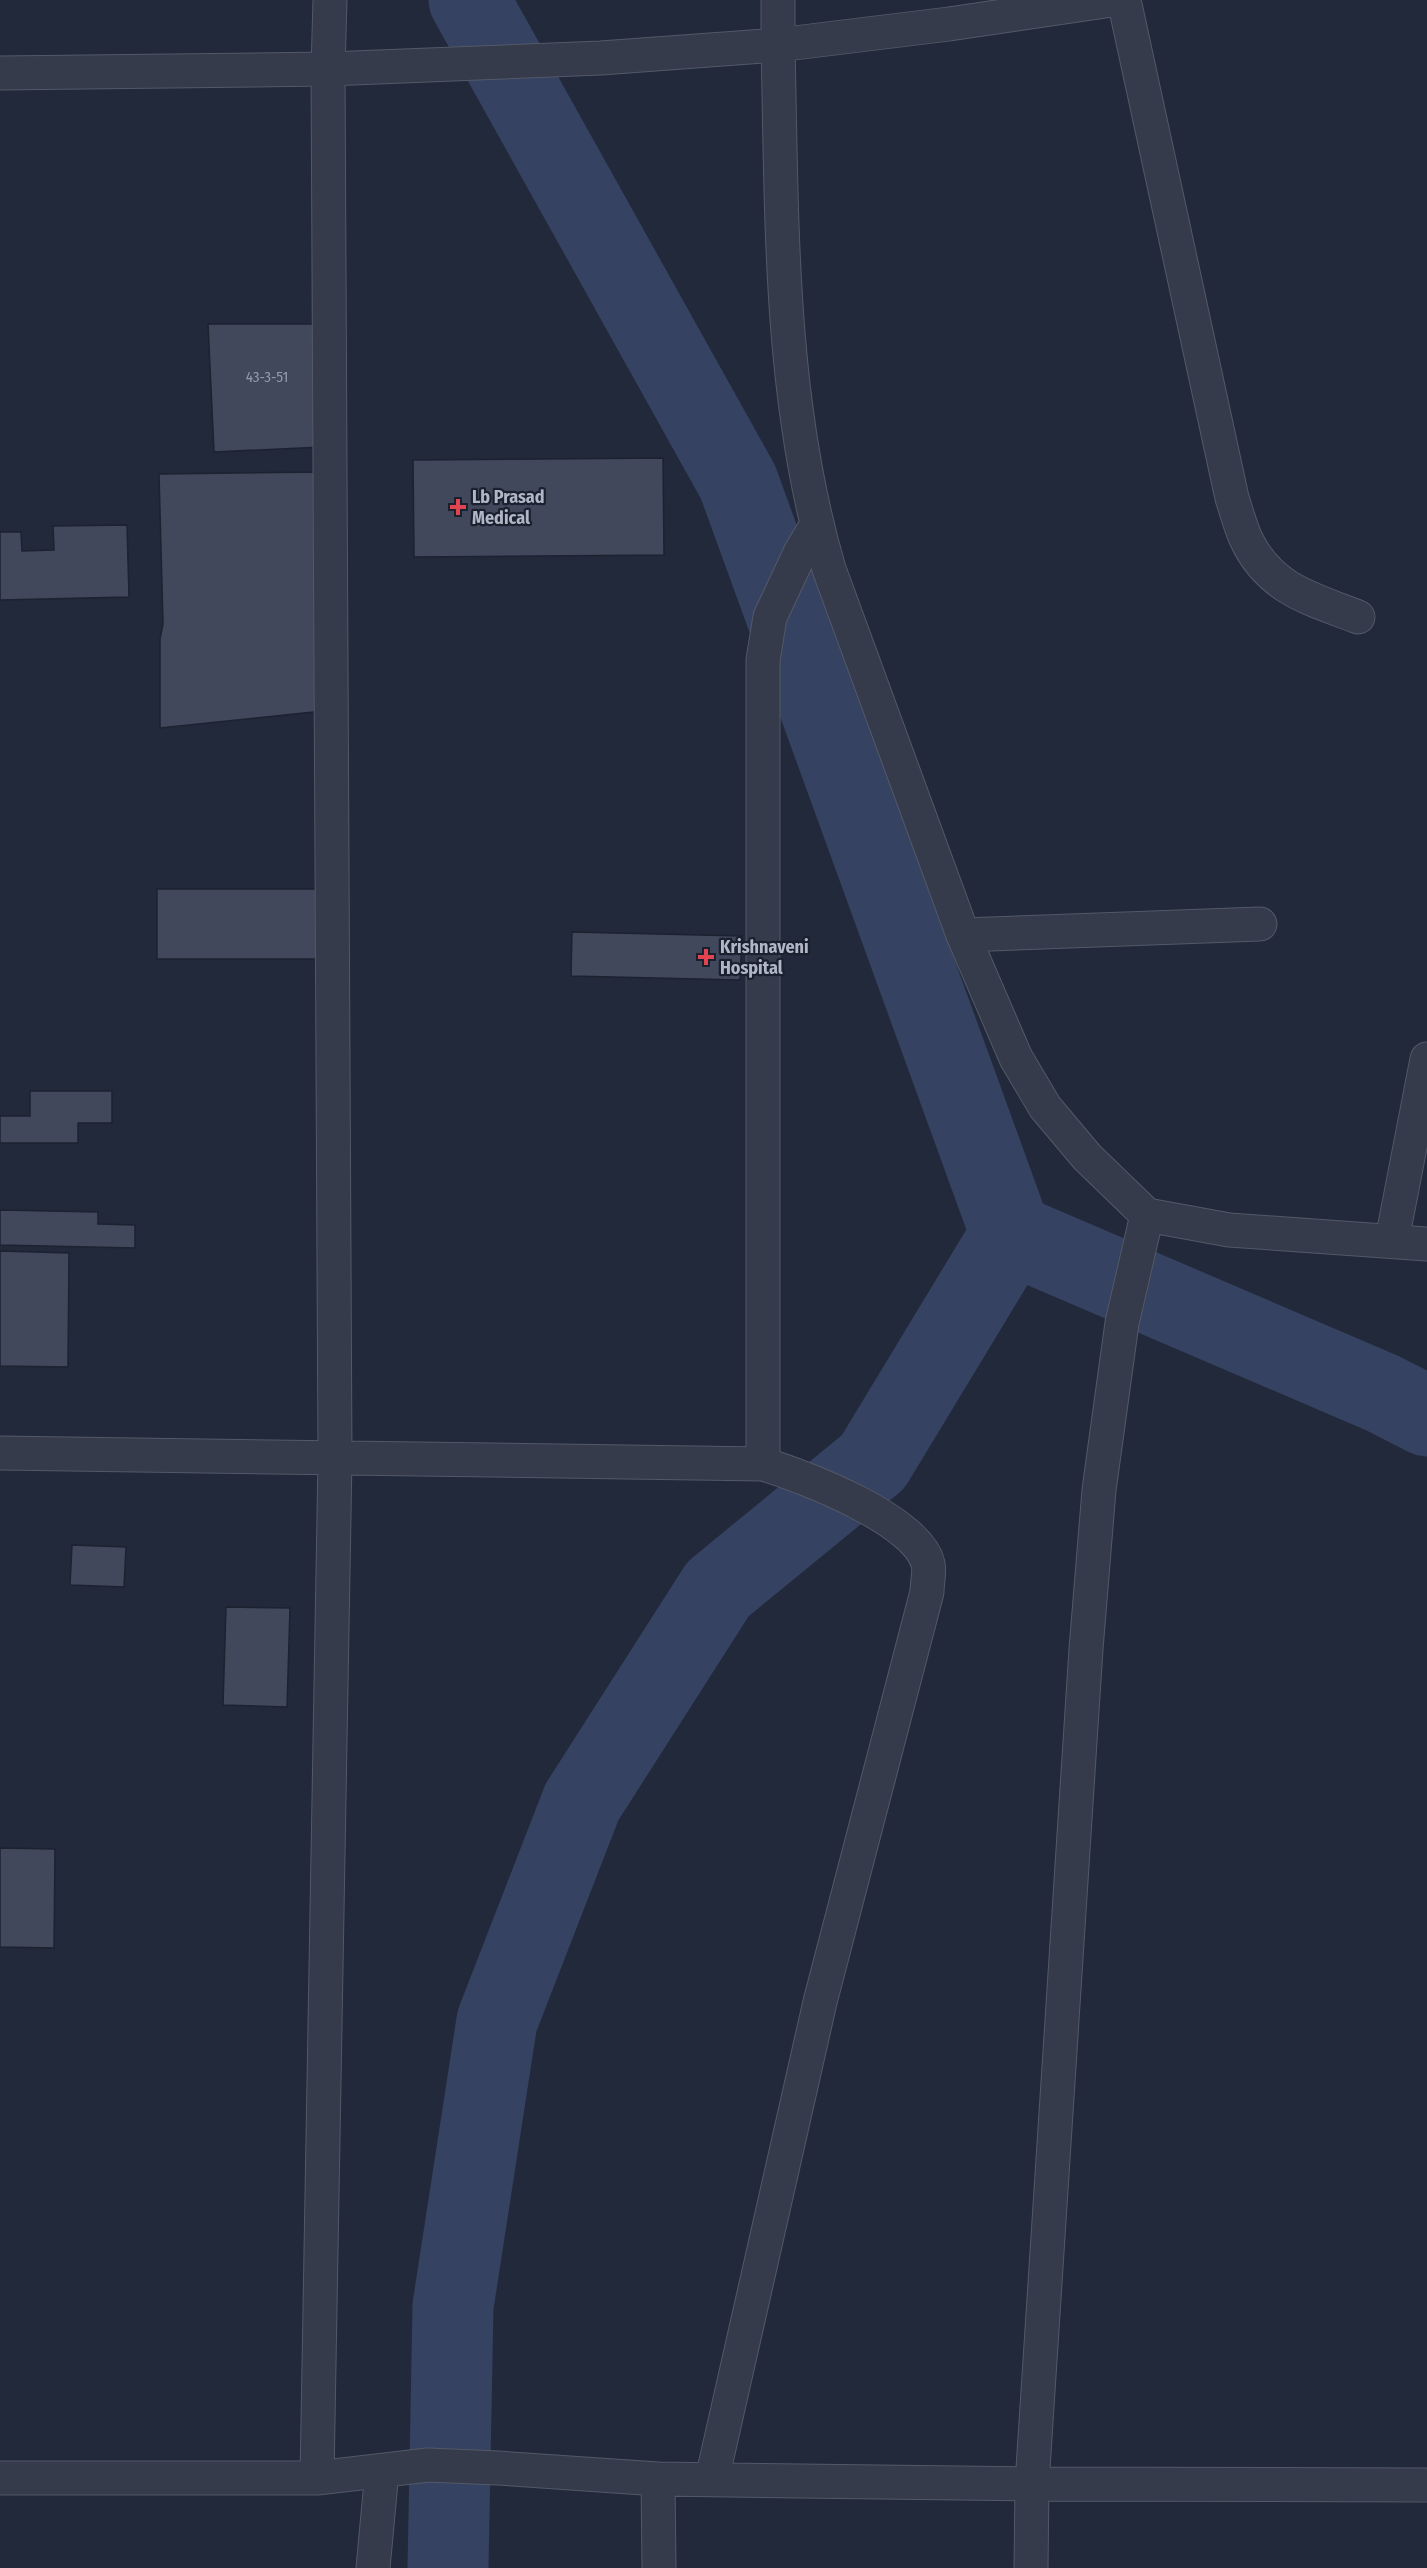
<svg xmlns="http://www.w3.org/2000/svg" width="1427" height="2568" font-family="'Fira Sans Condensed',sans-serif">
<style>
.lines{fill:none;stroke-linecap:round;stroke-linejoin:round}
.river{stroke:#354261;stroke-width:81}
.building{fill:#41485c;stroke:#1d2231;stroke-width:1.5}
.minor-casing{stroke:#535968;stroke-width:35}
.minor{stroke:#353b4a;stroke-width:33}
.health-dot{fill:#e0444e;stroke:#1b202f;stroke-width:2}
.labels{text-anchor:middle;stroke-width:4.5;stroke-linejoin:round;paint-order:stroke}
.number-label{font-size:15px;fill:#949aac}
.poi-label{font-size:18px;font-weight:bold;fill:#b0b6c6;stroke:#1b202f;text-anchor:start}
</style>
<rect width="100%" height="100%" fill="#22293a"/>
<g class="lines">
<!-- river -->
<path class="river" d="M469 0 738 482 1011 1234 1382 1393 1427 1416
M448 2568 453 2306 497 2021 582 1802 718 1589 873 1462 1011 1234"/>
</g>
<!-- building -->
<path class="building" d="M208 324H320L322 447 214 452Z
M663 458 664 555 414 557 413 460Z
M322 472 323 711 160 728V639L163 624 159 474Z
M127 525 129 597 0 600V532H21L22 551 54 550 53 526Z
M157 889H323V959H157Z
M572 932 742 936 740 980 571 976Z
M30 1091H112V1123H78V1143H0V1116H30Z
M0 1210 98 1212V1224L135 1225V1248L0 1245Z
M0 1251 69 1253 68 1367 0 1366Z
M72 1545 126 1547 124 1587 70 1585Z
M226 1607 290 1608 287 1707 223 1705Z
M0 1848 55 1849 54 1948 0 1947Z"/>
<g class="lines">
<!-- minor casing -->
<g class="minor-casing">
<path id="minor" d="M330 0 328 69 601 58 778 45V0
M1112 0 949 24 778 45C782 220 779 399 829 569L963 935 1016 1058 1045 1107 1087 1157 1147 1215 1229 1230 1427 1244
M1124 0 1232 498C1237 513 1241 530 1248 543 1272 590 1312 599 1358 617
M0 73 328 69 335 1459 317 2478
M963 935 1260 924
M1147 1215 1122 1323 1099 1490 1086 1649 1032 2484 1427 2485
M1392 1240 1427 1059
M0 1453 763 1464V660L770 617 800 553 816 526
M0 2478H317L428 2465 498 2468 658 2479
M712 2479 820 2002 927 1592C927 1583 930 1572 928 1564 918 1520 803 1476 763 1464
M373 2568 382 2471
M659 2568 658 2479 1032 2484 1031 2568"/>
</g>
<!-- minor -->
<use href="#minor" class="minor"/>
</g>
<!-- markers -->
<g class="health-dot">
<path d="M455 498h6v6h6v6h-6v6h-6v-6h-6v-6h6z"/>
<path d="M703 948h6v6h6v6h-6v6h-6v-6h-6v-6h6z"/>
</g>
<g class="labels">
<!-- number labels -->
<g class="number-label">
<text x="267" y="382">43-3-51</text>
</g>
<!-- poi labels -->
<g class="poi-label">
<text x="472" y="503">Lb Prasad<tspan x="472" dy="21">Medical</tspan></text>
<text x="720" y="953">Krishnaveni<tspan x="720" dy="21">Hospital</tspan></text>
</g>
</g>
</svg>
